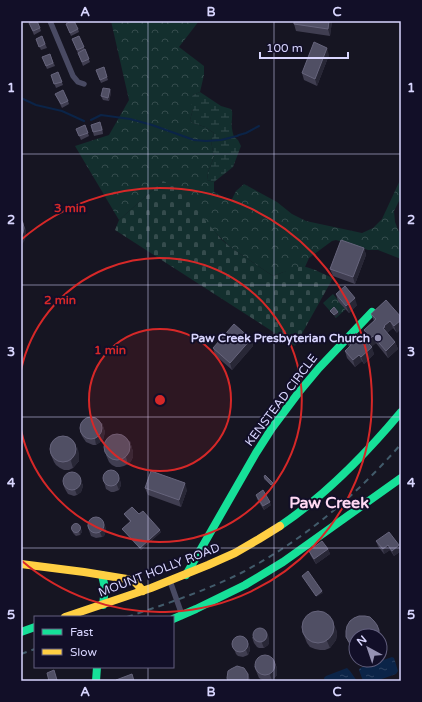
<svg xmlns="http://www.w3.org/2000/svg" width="422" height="702" font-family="'Varela Round',sans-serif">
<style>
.forest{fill:url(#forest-crowns)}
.wetland{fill:url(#wetland-marsh)}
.cemetery{fill:url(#cemetery-stones)}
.water{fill:url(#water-ripples)}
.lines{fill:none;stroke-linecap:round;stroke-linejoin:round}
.stream{stroke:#0b2448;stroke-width:2}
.street{stroke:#494a63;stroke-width:5.5}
.fast{stroke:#16e098;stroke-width:8}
.slow{stroke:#ffcf43;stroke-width:8}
.rail{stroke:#425b6b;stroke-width:2;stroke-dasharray:6 5;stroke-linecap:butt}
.wall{fill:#403e51}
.shaded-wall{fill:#282736}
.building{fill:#504f64;stroke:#66647c}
.grid{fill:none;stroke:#d9d6ff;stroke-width:1;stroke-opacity:0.55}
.ring{fill:none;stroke:#d62828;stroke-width:2}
.poi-dot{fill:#9592b2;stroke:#120f28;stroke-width:1.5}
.labels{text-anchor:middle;stroke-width:4;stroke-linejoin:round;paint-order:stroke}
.poi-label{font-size:12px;font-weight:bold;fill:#d9d6ff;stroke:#120f28;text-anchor:end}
.street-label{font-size:12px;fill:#d9d6ff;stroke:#120f28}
.district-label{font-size:16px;font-weight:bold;fill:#ffd8f3;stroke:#120f28}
.centre{fill:#d62828;stroke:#120f28;stroke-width:2}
.ring-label{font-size:12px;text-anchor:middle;font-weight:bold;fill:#d62828;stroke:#120f28;stroke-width:4;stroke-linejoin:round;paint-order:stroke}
.neatline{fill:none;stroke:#d9d6ff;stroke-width:1.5}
.grid-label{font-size:13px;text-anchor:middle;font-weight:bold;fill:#d9d6ff}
</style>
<defs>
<pattern id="forest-crowns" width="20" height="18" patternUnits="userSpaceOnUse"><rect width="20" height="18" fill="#132f2e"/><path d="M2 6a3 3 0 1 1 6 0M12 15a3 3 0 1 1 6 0" fill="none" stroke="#354c4d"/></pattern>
<pattern id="wetland-marsh" width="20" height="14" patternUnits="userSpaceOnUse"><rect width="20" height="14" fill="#132f2e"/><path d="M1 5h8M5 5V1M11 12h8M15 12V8" fill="none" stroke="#354c4d"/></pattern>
<pattern id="cemetery-stones" width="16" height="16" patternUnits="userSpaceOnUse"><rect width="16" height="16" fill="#132f2e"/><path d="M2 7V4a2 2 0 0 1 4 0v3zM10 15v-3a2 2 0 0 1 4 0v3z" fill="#354c4d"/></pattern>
<pattern id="water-ripples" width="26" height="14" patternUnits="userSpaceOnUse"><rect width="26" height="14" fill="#0b2448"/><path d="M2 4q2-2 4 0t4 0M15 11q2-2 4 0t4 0" fill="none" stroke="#2e4363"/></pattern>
</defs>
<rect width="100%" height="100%" fill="#161522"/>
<!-- forest -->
<path class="forest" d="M111 21H199L179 47 204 66V75L200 92 193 95V109L190 120 193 123 205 127 214 133 211 141 214 157 208 172 207 180 214 182V192L231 201 236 191 244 184 277 202 292 214 306 221 362 233 373 228 382 219 401 178V197L394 211 395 222 399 232 401 233V259L378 250H368L336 240 332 241 309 258 305 267C294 268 284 272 273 276L230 247 163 181 119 220 75 146 109 135 129 100Z
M333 294 346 309 336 318 323 303Z"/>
<!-- wetland -->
<path class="wetland" d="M200 92 221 106 231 109C233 113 232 114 232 119 231 125 232 131 234 137L238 140 241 146 233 167 214 182 207 180 208 172 214 157 211 141 214 133 205 127 193 123 190 120 193 109 190 100 193 95Z"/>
<!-- cemetery -->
<path class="cemetery" d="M163 181 178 188 221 239 230 247 273 276C282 273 297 265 306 267 315 269 325 275 333 278L295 346 115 230 119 220Z"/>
<!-- water -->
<path class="water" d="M392 657 394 658 398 671 396 674 376 681H363L359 670 360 668Z
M347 668 350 671 357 681H325L324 678 326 676Z"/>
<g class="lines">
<!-- stream -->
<path class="stream" d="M21 98 36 105 62 111 84 121
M91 120 101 115 130 119 152 125 194 140 206 141 221 140 237 136 239 135 246 133 259 126"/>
<!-- street -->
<path class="street" d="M50 21 73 76 78 82 84 84
M170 581 182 615"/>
<!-- fast -->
<path class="fast" d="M280 526C326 495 365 455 401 412
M102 575 105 588 103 605
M186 575 256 453 272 428 299 392 319 368 372 312
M173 619 196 609 245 585 283 562 401 478
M21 632 35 627
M96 681 97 667"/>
<!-- slow -->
<path class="slow" d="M21 564 84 572 127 579 136 583 143 591
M65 617 151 588 208 565 235 553 259 539 280 526"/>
<!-- rail -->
<path class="rail" d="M127 617C166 604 205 591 241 573 302 541 356 496 401 444
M21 654 35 649"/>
</g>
<!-- wall -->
<path class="wall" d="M332 21 330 36 296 31 294 24Z
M29 23 40 28 41 31 34 35Z
M66 24 78 29 79 32 71 36Z
M42 36 47 48 41 50 36 39Z
M79 36 90 62 83 66 72 39Z
M50 54 55 66 47 69 42 57Z
M329 55 317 86 304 80 302 73Z
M104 67 108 80 101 83 96 70Z
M58 72 63 85 56 88 51 75Z
M110 89 111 93 109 101 103 100 101 96Z
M55 94 68 101 69 104 62 108Z
M85 125 89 136 81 140 76 129Z
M102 126 103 134 94 136 93 132Z
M364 248 366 255 355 284 333 276 330 269Z
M336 294 357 305 349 313 338 301Z
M386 300 397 333 393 328 387 333 395 342 398 349 388 358 376 343 371 347 374 354 364 364 362 361 355 367 347 358 345 351 349 347 347 341H364L367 338 364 330 374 321 371 314Z
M251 339 253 346 232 370 215 355 213 348Z
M102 423 105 432 103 440 96 445H93L86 442 82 436 80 431Z
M130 441 133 452V457L131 461 128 464 124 466 120 467H116L112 465 109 462 106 455Z
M79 453V461L73 468 69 470H64L60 468 56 465 54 462 51 455Z
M118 475 120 480 121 485 119 490 114 492H111L106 489 103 478Z
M264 477 274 485 272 486 264 479Z
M82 483 83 486 81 492 77 495 74 496 68 494 65 489 63 484Z
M145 488 187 490 181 507 148 495Z
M256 495 271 505 264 510 257 499Z
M124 514H139L161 532 141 550 123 530 122 529 130 522 125 516Z
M87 525 106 528V531L104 536 102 537 96 538 91 536Z
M81 529 82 532 80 535 76 536 73 533 72 530Z
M376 541 399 545 401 551 394 556 390 550 384 554 378 546Z
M328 549 330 554 316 564 311 556 309 551Z
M359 616H365L370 617 374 621 377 625 381 637V642L380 645V636H356V653L351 649 349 644 346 637V631L347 626 350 621 354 618Z
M336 629 337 634 336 640 330 648 325 650H320L315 649 310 647 307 643 302 631Z
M252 637 269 638V643L268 645 264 648H259L257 647 254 643Z
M247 640 249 645 250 650 248 655 243 657 238 656 236 654 232 644Z
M275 663 277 668V675L272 680 264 681 259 678 254 666Z"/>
<!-- shaded-wall -->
<path class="shaded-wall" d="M329 21H332L330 36 328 29Z
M327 48 329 55 317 86 315 79Z
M110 89 111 93 109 101 108 98Z
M23 223 26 230V235L25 240 21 246V236Z
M364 248 366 255 355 284 353 277Z
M355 298 357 305 349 313 346 306Z
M338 312 339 314 335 317 334 315Z
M401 320V329L397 333 394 326Z
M390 321 393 328 387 333 383 328 384 326Z
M373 336 376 343 369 349 367 342Z
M251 339 253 346 232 370 230 363Z
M395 342 398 349 388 358 386 351Z
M372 347 374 354 364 364 361 357Z
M359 355 362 361 355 367 353 360Z
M102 423 105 432 103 440 96 445 95 439Z
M130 441 133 452V457L131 461 128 464 126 457Z
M77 446 79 453V461L73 468 71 461Z
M118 475 120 480 121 485 119 490 117 485Z
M80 478 83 486 81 492 77 495 75 490Z
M185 483 187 490 181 507 179 500Z
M270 502 271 505 264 510 263 506Z
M104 523 106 528V531L104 536 102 537 100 532Z
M80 525 82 532 80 535 79 531Z
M160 530 161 532 141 550 140 548Z
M388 545 390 550 384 554 383 549Z
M399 545 401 551 394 556 392 551Z
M328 549 330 554 316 564 314 559Z
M322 591 323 593 316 597V596Z
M333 622 336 629 337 634 336 640 330 648 327 641Z
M377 625 381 637V642L380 645V636H378Z
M267 632 269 638V643L268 645 264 648 262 643Z
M247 640 249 645 250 650 248 655 246 650Z
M275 663 277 668V675L272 680 270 675Z
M248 674 250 679V681H248Z"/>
<!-- building -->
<path class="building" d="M33 21H37L40 28 33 31 29 23Z
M71 21H74L78 29 70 33 66 24Z
M294 21H329L328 29 294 24Z
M42 36 45 44 39 47 36 39Z
M79 36 84 47 77 50 72 39Z
M314 42 327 48 315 79 302 73Z
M85 49 89 59 82 62 78 53Z
M50 54 53 63 46 66 42 57Z
M104 67 107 77 100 80 96 70Z
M58 72 62 82 54 84 51 75Z
M103 88 110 89 108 98 101 96Z
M63 90 68 101 61 104 55 94Z
M100 122 102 130 93 132 91 125Z
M85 125 88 133 79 136 76 129Z
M21 219 23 223 24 228 23 233 21 236Z
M341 240 364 248 353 277 330 269Z
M345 286 355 298 346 306 336 294Z
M386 300 401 317V320L394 326 390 321 384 326 385 327 383 328 395 342 386 351 373 336 367 342 372 347 361 357 359 355 353 360 345 351 351 345 347 341 356 333 364 341 369 336 364 330 376 319 371 314Z
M334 307 338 312 334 315 330 311Z
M234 324 251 339 230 363 213 348Z
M80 428a11 11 0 1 1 22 0a11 11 0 1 1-22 0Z
M104 447a13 13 0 1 1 26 0a13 13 0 1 1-26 0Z
M50 449a13 13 0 1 1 26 0a13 13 0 1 1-26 0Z
M103 478a8 8 0 1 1 16 0a8 8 0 1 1-16 0Z
M151 471 185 483 179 500 145 488Z
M63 481a9 9 0 1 1 18 0a9 9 0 1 1-18 0Z
M265 475 273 483 271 485 264 477Z
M263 490 270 502 263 506 256 495Z
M132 507 139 514 143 511 160 530 140 548 122 529 131 521 124 514Z
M88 525a8 8 0 1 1 16 0a8 8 0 1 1-16 0Z
M71.5 528a4.5 4.5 0 1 1 9 0a4.5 4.5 0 1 1-9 0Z
M389 532 399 545 392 551 388 545 383 549 376 541Z
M322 541 328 549 314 559 309 551Z
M308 571 322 591 316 596 302 576Z
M302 627a16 16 0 1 1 32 0a16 16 0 1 1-32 0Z
M359 616H365L370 617 374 621 377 625 379 630V635L378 636H356V647L353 646 349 642 346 637V631L347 626 350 621 354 618Z
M253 635a7 7 0 1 1 14 0a7 7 0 1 1-14 0Z
M232 644a8 8 0 1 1 16 0a8 8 0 1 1-16 0Z
M255 665a10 10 0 1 1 20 0a10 10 0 1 1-20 0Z
M237 666 244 668 248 674V681H228L227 678 228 671 231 669Z
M54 670 57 680 49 681 47 673Z
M132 674 134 681H116V680Z"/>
<!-- grid -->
<path class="grid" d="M148 21V617M274 21V681M21 154H401M21 285H401M21 417H401M21 548H401M148 667V681"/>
<!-- distance rings -->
<circle cx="160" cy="400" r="71" fill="#d62828" fill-opacity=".12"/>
<g class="ring">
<circle cx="160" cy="400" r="71"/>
<path d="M21 370A142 142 0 1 1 21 430"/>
<path d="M22 239A212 212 0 1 1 22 561"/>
</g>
<!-- markers -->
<circle class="poi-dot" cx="378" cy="338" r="4"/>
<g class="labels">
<!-- poi labels -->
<g class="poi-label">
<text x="370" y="342">Paw Creek Presbyterian Church</text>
</g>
<!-- street labels -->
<g class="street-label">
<text transform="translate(281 400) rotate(-53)" y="4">KENSTEAD CIRCLE</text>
<text transform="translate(159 570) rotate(-21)" y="4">MOUNT HOLLY ROAD</text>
</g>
<!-- district labels -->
<g class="district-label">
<text x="329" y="508">Paw Creek</text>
</g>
</g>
<circle cx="160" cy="400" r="6" class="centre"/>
<g class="ring-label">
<text x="70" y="212">3 min</text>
<text x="60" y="304">2 min</text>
<text x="110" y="354">1 min</text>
</g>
<!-- border -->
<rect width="422" height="702" fill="none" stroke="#120f28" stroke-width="44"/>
<!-- legend -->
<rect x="34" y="616" width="140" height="52" fill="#120f28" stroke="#625f7e"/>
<rect x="42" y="629" width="20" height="6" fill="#16e098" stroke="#625f7e"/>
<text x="70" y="636" font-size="12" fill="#d9d6ff">Fast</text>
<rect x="42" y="649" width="20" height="6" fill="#ffcf43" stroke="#625f7e"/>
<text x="70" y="656" font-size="12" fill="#d9d6ff">Slow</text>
<!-- north arrow -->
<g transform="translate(368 648) rotate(320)"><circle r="19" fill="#120f28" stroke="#625f7e"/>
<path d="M0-3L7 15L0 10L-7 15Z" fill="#9592b2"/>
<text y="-6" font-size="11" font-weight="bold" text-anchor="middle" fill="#d9d6ff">N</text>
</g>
<!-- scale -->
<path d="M260 52v6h88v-6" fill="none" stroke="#d9d6ff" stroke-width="2"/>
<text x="266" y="52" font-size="12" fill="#d9d6ff" stroke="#120f28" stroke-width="3" paint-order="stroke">100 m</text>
<rect x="22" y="22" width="378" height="658" class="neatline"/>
<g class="grid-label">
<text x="85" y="16">A</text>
<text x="211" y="16">B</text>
<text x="337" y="16">C</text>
<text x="11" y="92">1</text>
<text x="411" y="92">1</text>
<text x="11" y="224">2</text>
<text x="411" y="224">2</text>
<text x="11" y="356">3</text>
<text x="411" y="356">3</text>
<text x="11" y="487">4</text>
<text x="411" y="487">4</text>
<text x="11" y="619">5</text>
<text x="411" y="619">5</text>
<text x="85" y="696">A</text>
<text x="211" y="696">B</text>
<text x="337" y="696">C</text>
</g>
</svg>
